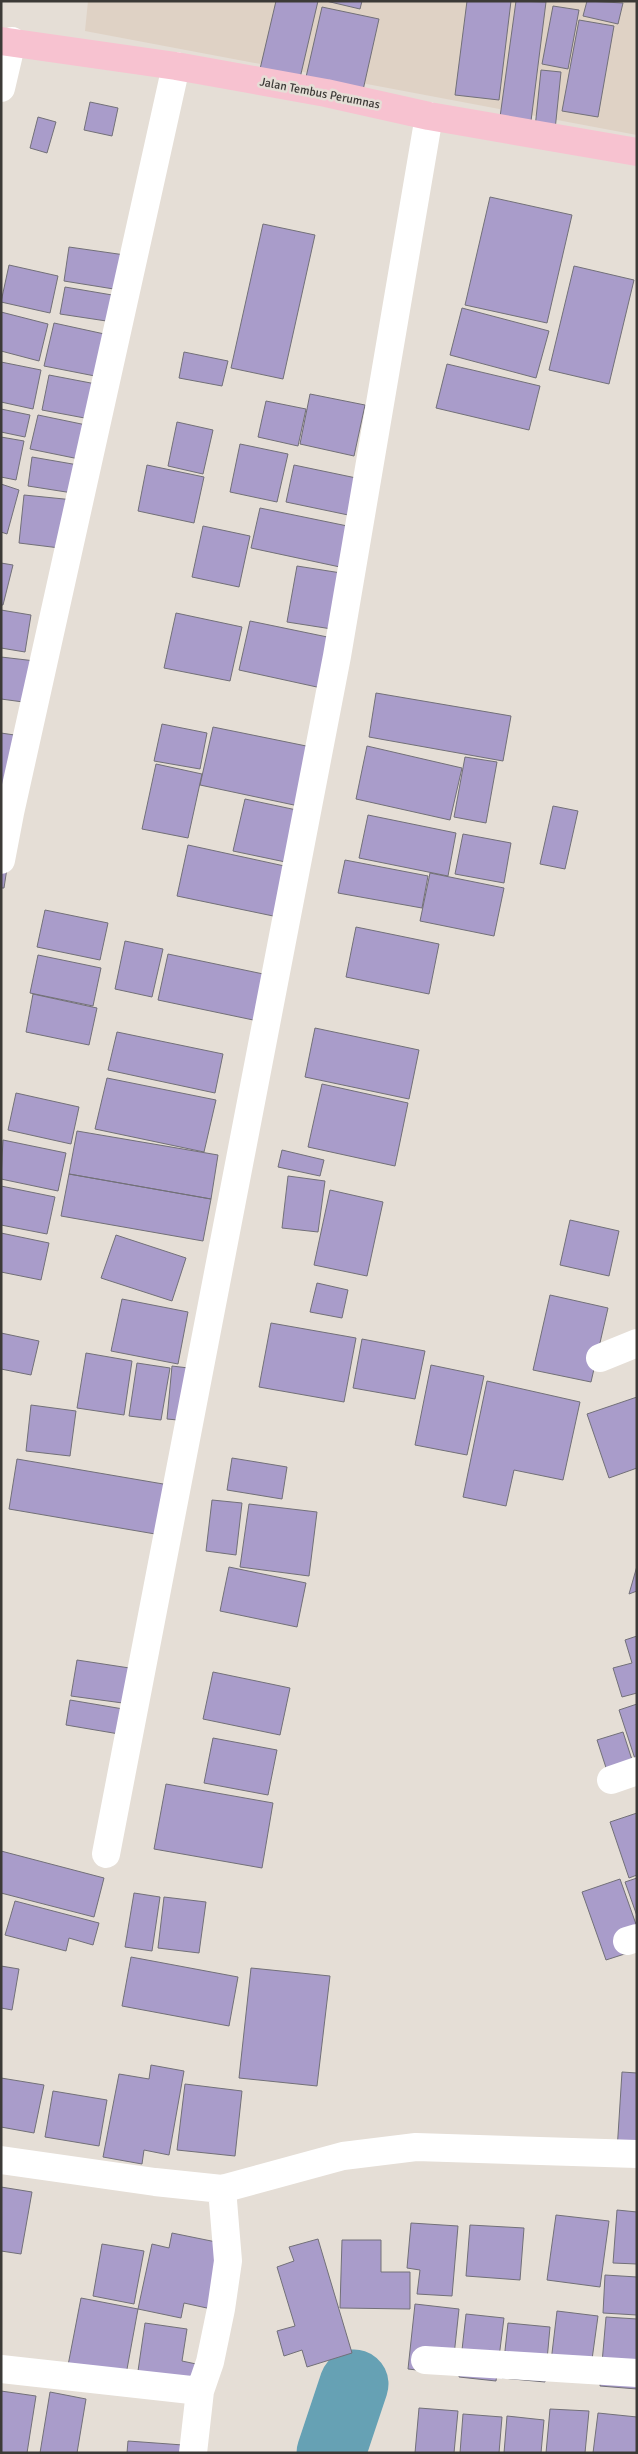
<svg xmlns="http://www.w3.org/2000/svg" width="638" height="2454" font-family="Signika,sans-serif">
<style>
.built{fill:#dfd2c5}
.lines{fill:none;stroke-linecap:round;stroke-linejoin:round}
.river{stroke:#66a1b4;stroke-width:69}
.building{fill:#a99cca;stroke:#727078}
.minor{stroke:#fff;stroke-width:28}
.primary{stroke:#f7c2d0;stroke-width:28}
.labels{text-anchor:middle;stroke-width:5;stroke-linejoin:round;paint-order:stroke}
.street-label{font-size:12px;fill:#3c3a37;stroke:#e5ded6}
</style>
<rect width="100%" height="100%" fill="#e5ded6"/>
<!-- built -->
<path class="built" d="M88 1H637V135L85 31Z"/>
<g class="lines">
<!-- river -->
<path class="river" d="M331 2453 354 2384"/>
</g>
<!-- building -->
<path class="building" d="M276 1H318L300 78 260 69Z
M326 1H362L360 9Z
M467 1H511L499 100 455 95Z
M516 1 546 2 531 121 500 117Z
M587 1 623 3 618 24 583 16Z
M553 6 579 10 568 69 542 64Z
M322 7 379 19 361 99 304 86Z
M579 20 614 26 598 117 562 111Z
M541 70 561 72 555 130 535 128Z
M90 102 118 108 112 136 84 130Z
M38 117 56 122 47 153 30 148Z
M490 197 572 215 547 323 465 305Z
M263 224 315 235 283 379 231 368Z
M69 247 125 255 120 290 64 281Z
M9 265 58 276 50 313 1 302Z
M574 266 634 280 609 384 549 370Z
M65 287 118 296 113 322 60 314Z
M462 308 549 331 536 378 450 355Z
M1 312 48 324 39 361 1 351Z
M54 323 109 335 100 377 44 366Z
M184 352 228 361 222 386 179 378Z
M1 362 41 370 33 409 1 402Z
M447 364 540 386 529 430 436 408Z
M49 375 96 384 90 419 42 410Z
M310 394 365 405 354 456 300 444Z
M266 401 306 409 298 446 258 437Z
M1 409 30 415 25 437 1 432Z
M38 415 91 426 84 460 30 449Z
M177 422 213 430 203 474 168 466Z
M1 437 24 441 16 480 1 477Z
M240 444 288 454 277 502 230 492Z
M32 457 84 466 79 494 28 486Z
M147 465 204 477 194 523 138 511Z
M294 465 361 479 353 516 286 502Z
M1 484 19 490 7 534 1 532Z
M24 495 74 500 68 549 19 543Z
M260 508 362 529 354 570 251 548Z
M203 526 250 536 239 587 192 577Z
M1 563 13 565 3 605H1Z
M297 566 360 576 351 632 287 622Z
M1 610 31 615 25 652 1 648Z
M176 613 242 627 230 681 164 668Z
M250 621 337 639 326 689 239 670Z
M1 657 44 662 38 704 1 699Z
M376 693 511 716 503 761 369 737Z
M162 724 207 733 200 769 154 761Z
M213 727 321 749 308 808 200 785Z
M1 733 28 737 1 804Z
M367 746 462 768 450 820 356 799Z
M465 757 497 762 486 823 454 817Z
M156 764 202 774 188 838 142 829Z
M245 799 306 812 295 864 233 851Z
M553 806 578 811 565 869 540 864Z
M368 815 456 833 448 876 359 858Z
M463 834 511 843 504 883 455 874Z
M188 845 289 867 278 917 177 896Z
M1 847 10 848 4 888H1Z
M345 860 428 876 422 908 338 893Z
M430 873 504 888 494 936 420 921Z
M45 910 108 923 100 960 37 947Z
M356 927 439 944 429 994 346 977Z
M125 941 163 949 152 997 115 989Z
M168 954 268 975 258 1021 158 1000Z
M38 955 101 968 93 1006 30 993Z
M33 994 97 1008 89 1045 26 1032Z
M315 1028 419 1050 409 1099 305 1077Z
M117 1032 223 1054 215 1093 108 1070Z
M107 1078 216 1100 204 1152 95 1129Z
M322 1084 408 1103 395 1166 308 1147Z
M16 1093 79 1107 71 1144 8 1130Z
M77 1131 218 1155 211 1199 69 1174Z
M3 1140 66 1153 58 1191 1 1179Z
M282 1150 324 1160 320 1176 278 1167Z
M69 1174 211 1199 203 1241 61 1216Z
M288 1176 325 1181 318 1232 282 1228Z
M1 1186 55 1197 47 1234 1 1225Z
M330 1190 383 1202 367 1276 314 1265Z
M570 1220 619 1231 609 1276 560 1265Z
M1 1233 49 1243 41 1280 1 1272Z
M116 1235 186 1258 172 1301 101 1278Z
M317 1283 348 1290 342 1318 310 1312Z
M550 1295 608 1308 591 1382 533 1370Z
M122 1299 188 1312 178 1364 111 1351Z
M271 1323 356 1338 344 1402 259 1387Z
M1 1333 39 1341 31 1375 1 1369Z
M362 1339 425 1351 415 1399 353 1388Z
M86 1353 132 1361 124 1415 77 1408Z
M137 1363 170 1368 161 1420 129 1416Z
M431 1365 484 1376 467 1455 415 1445Z
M172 1366 205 1370 199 1422 167 1419Z
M487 1381 580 1402 563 1480 514 1470 506 1506 463 1497Z
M637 1397V1468L609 1478 587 1414Z
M31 1405 76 1411 70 1456 26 1451Z
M232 1458 287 1467 282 1499 227 1490Z
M17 1459 169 1485 161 1535 9 1509Z
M212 1500 242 1503 236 1555 206 1551Z
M249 1504 317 1512 309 1576 240 1567Z
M637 1566V1591L629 1594Z
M229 1567 306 1583 297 1627 220 1611Z
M637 1636V1693L622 1697 613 1668 632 1663 625 1640Z
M77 1660 136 1669 130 1704 71 1696Z
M213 1672 290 1688 280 1735 203 1719Z
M70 1700 129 1710 125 1735 66 1725Z
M637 1704V1765L619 1710Z
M623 1732 636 1772 610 1780 597 1740Z
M213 1738 277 1750 268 1795 204 1783Z
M166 1784 273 1803 262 1868 154 1849Z
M637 1813V1875L629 1878 610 1822Z
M1 1851 104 1878 94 1917 1 1893Z
M637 1878V1916L625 1882Z
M620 1879 637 1927V1950L606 1960 582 1892Z
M134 1893 160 1897 152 1951 125 1947Z
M164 1897 206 1902 199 1953 158 1948Z
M15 1901 99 1923 93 1945 69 1938 66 1951 5 1935Z
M131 1957 238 1977 229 2026 122 2006Z
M1 1966 19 1969 12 2010 1 2008Z
M251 1968 330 1976 317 2086 239 2078Z
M151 2065 184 2071 169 2155 144 2150 142 2164 103 2157 119 2074 149 2079Z
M622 2072 637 2073V2152L617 2151Z
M1 2078 44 2085 34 2133 1 2127Z
M185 2084 242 2091 235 2156 177 2150Z
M53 2091 107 2100 99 2146 45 2137Z
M1 2187 32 2192 21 2254 1 2251Z
M617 2210 637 2212V2264L613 2263Z
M556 2215 609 2221 600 2287 547 2280Z
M411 2223 458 2226 452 2296 417 2294 420 2270 407 2268Z
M470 2225 524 2228 520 2280 466 2276Z
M172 2233 231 2245 216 2310 184 2303 181 2318 138 2309 152 2244 169 2248Z
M318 2239 352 2353 307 2367 302 2350 284 2356 277 2331 295 2326 277 2267 294 2261 289 2247Z
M342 2240H381V2272H410V2309L340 2308Z
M102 2244 144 2251 134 2304 93 2296Z
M605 2275 637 2277V2315L603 2313Z
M81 2298 138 2309 123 2391 65 2381Z
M415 2304 459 2309 452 2374 408 2369Z
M557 2311 598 2316 590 2374 550 2370Z
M466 2314 504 2318 496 2381 459 2377Z
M606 2317 637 2319V2389L600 2386Z
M145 2323 187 2329 182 2361 201 2365 181 2392 138 2371Z
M508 2323 550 2327 545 2382 502 2378Z
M1 2391 36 2396 27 2453H1Z
M50 2392 86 2399 77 2453H40Z
M419 2408 458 2411 454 2453H415Z
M550 2409 589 2411 585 2453H546Z
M598 2413 637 2417V2453H593Z
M463 2414 502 2417 499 2453H460Z
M507 2416 544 2420 541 2453H504Z
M128 2441 183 2445 182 2453H127Z"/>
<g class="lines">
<!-- minor -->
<path class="minor" d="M1 88 12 41
M1 860 10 813 176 66
M600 1358 637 1343
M611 1780 637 1771
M106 1854 337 656 429 116
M627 1941 637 1938
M1 2160 155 2182 222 2189 343 2156 416 2147 637 2154
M425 2360 637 2373
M1 2369 200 2391
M193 2453 200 2391 210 2362 221 2309 228 2261 222 2189"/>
<!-- primary -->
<path class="primary" d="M1 41 176 66 326 93 429 116 637 152"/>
</g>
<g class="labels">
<!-- street labels -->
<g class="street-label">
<text transform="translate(320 93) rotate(11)" y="4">Jalan Tembus Perumnas</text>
</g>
</g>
<!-- border -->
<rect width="638" height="2454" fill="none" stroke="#3c3a37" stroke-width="5"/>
</svg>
